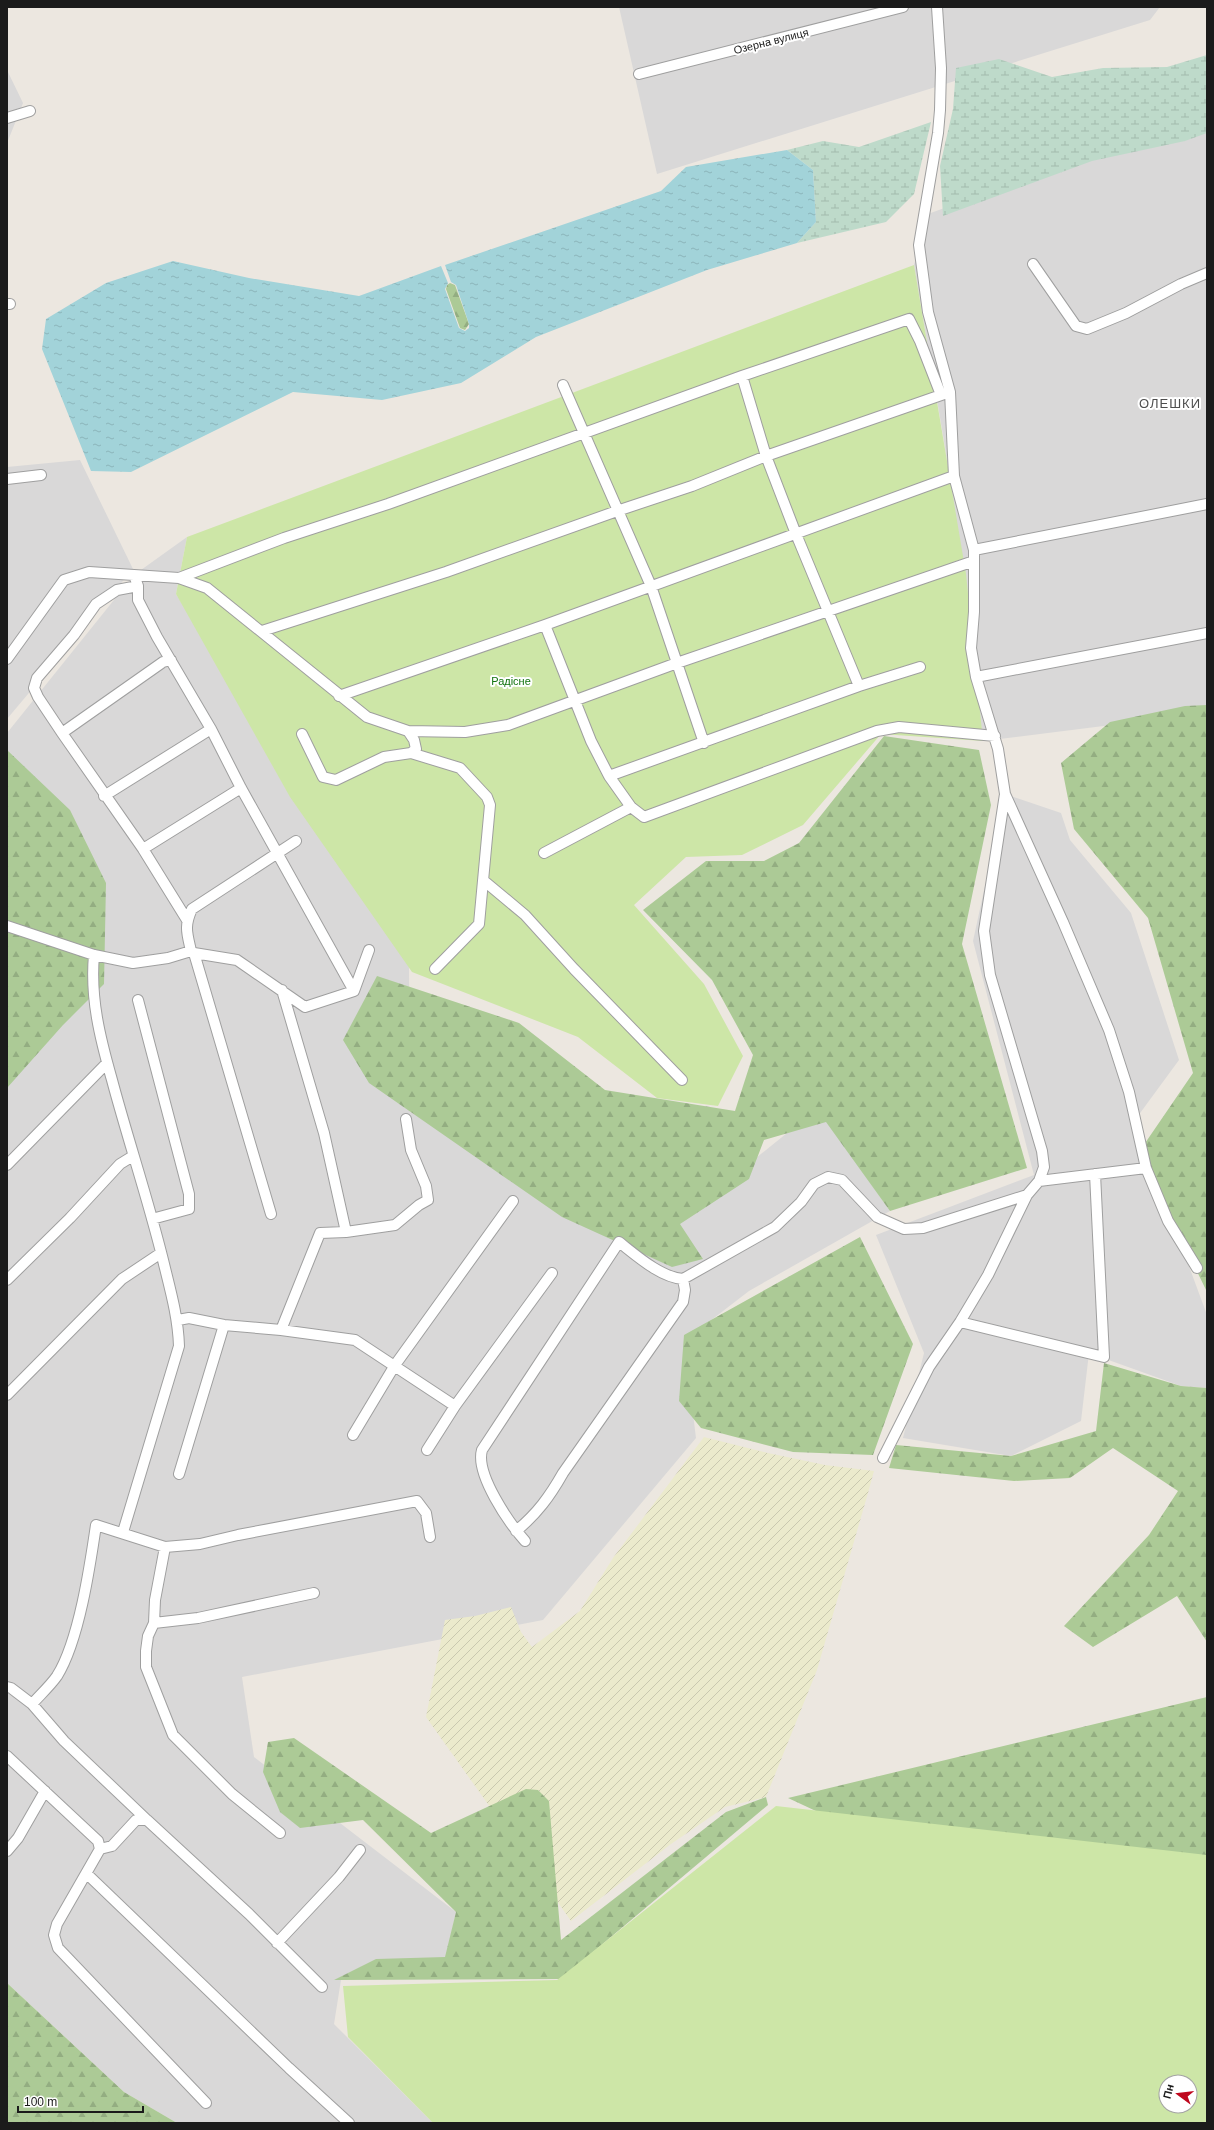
<svg xmlns="http://www.w3.org/2000/svg" width="1214" height="2130" font-family="Helvetica,sans-serif">
<style>
.residential{fill:#d9d8d8}
.farmland{fill:url(#farmland-furrows)}
.forest{fill:url(#forest-firs)}
.wetland{fill:url(#wetland-marsh)}
.garden{fill:#cde6a7;fill-rule:evenodd}
.water{fill:url(#water-ripples)}
.lines{fill:none;stroke-linecap:round;stroke-linejoin:round}
.street-casing{stroke:#9f9f9f;stroke-width:12}
.street{stroke:#fff;stroke-width:10}
.labels{text-anchor:middle;stroke-width:4;stroke-linejoin:round;paint-order:stroke}
.street-label{font-size:11px;fill:#1b1b1b;stroke:#fff}
.park-label{font-size:11px;fill:#12730f;stroke:#fff}
.quarter-label{font-size:13px;letter-spacing:1px;fill:#4e4e4e;stroke:#fff}
</style>
<defs>
<pattern id="farmland-furrows" width="10" height="10" patternUnits="userSpaceOnUse"><rect width="10" height="10" fill="#ebeacc"/><path d="M-1 1l2-2M0 10L10 0M9 11l2-2" fill="none" stroke="#c9c8af"/></pattern>
<pattern id="forest-firs" width="22" height="20" patternUnits="userSpaceOnUse"><rect width="22" height="20" fill="#acca96"/><path d="M5 1l3.5 6h-7zM16 11l3.5 6h-7z" fill="#93ad81"/></pattern>
<pattern id="wetland-marsh" width="20" height="14" patternUnits="userSpaceOnUse"><rect width="20" height="14" fill="#bedaca"/><path d="M1 5h8M5 5V1M11 12h8M15 12V8" fill="none" stroke="#a3baad"/></pattern>
<pattern id="water-ripples" width="26" height="14" patternUnits="userSpaceOnUse"><rect width="26" height="14" fill="#a2d3d9"/><path d="M2 4q2-2 4 0t4 0M15 11q2-2 4 0t4 0" fill="none" stroke="#8bb5ba"/></pattern>
</defs>
<rect width="100%" height="100%" fill="#ece7e0"/>
<!-- residential -->
<path class="residential" d="M619 7H1160L1150 20 657 174Z
M7 70 23 103 7 143Z
M1207 129V713L983 741 945 447 914 265 928 214 1064 164Z
M80 460 133 569 7 719V467Z
M187 537 176 594 409 967 410 1112 657 1238 818 1108 890 1211 749 1291 684 1341 696 1438 543 1620 242 1677 254 1757 456 1912 446 1957 341 1980 334 2024 433 2123H177L124 2092 7 1983V733L134 575Z
M1005 794 1061 813 1070 840 1131 913 1179 1060 1135 1120 1207 1315V1388L1181 1386 1089 1353 1081 1421 1011 1456 903 1438 924 1353 876 1235 1034 1175 973 941Z"/>
<!-- farmland -->
<path class="farmland" d="M704 1437 768 1453 825 1465 874 1471 868 1493 817 1670 766 1797 725 1807 671 1844 571 1921 426 1717 445 1620 475 1616 511 1607 521 1632 532 1647 580 1611 613 1558Z"/>
<!-- forest -->
<path class="forest" d="M450 283 455 285 469 324 465 330 460 328 446 289 447 285Z
M1207 705V1292L1139 1152 1193 1073 1148 918 1074 829 1061 763 1110 722 1185 706Z
M884 736 979 750 991 805 962 944 1027 1168 890 1211 826 1122 764 1140 749 1179 680 1224 703 1259 672 1267 562 1217 369 1083 343 1040 377 976 519 1023 605 1090 735 1111 753 1055 712 980 643 910 706 861H764L799 843Z
M7 750 70 810 106 883 104 984 63 1025 7 1088Z
M860 1237 913 1344 873 1455 793 1452 701 1428 679 1401 684 1335Z
M1104 1363 1181 1386 1207 1388V1642L1177 1596 1093 1647 1064 1626 1149 1535 1178 1491 1113 1448 1070 1478 1014 1481 889 1468 896 1445 1011 1456 1096 1431Z
M1207 1697V1860L818 1812 788 1798Z
M294 1738 431 1833 526 1789 538 1790 549 1801 561 1940 726 1812 766 1797 768 1805 561 1979 334 1980 376 1959 445 1957 456 1912 363 1820 300 1828 280 1812 263 1772 268 1742Z
M7 1983 124 2092 177 2123H7Z"/>
<!-- wetland -->
<path class="wetland" d="M1207 55V133L1185 141 1092 161 943 216 940 166 953 109 956 68 999 59 1052 77 1103 68 1167 67Z
M931 122 914 194 886 222 797 243 816 222 813 170 787 150 823 141 859 147Z"/>
<!-- garden -->
<path class="garden" d="M914 265 966 574 983 741 881 734 803 825 742 855 686 857 634 905 704 984 743 1056 718 1106 657 1098 578 1037 412 972 290 797 176 594 187 537Z
M776 1806 1207 1855V2123H433L348 2037 343 1986 557 1980ZM1166 2082H1190V2106H1166Z"/>
<!-- water -->
<path class="water" d="M787 150 813 170 816 222 797 243 707 270 536 337 461 383 382 400 293 392 131 472 91 471 42 349 46 319 106 283 173 261 249 278 359 296 441 266 448 283 445 289 459 328 465 331 469 328V324L456 285 451 282 445 265 661 191 686 167Z"/>
<g class="lines">
<!-- street casing -->
<g class="street-casing">
<path id="street" d="M937 7 941 68 940 110 938 133 919 245 928 312 950 392 954 476 974 550V612L971 648 976 677 998 749 1005 794 1063 922 1109 1030 1129 1092 1146 1168 1168 1221 1197 1268
M639 74 903 7
M7 118 30 111
M1033 264 1076 326 1087 329 1126 313 1181 284 1207 273
M7 304H10
M742 376 766 456 796 534 859 686
M563 385 651 586 704 743
M7 479 41 475
M974 550 1207 504
M134 575 138 586V600L157 637 211 729 241 788 354 991
M179 578 284 538 388 504 742 376 909 319 920 341 941 395
M138 586 117 590 96 604 74 635 37 678 34 688 38 697 62 733 143 849 187 920
M545 625 591 741 609 776 631 807
M262 631 446 572 617 511 692 486 766 456 947 393
M7 659 64 580 89 572 179 578 207 588 367 717 408 731 465 732 508 725 677 663 974 561
M976 677 1207 633
M339 696 545 625 954 476
M62 733 163 662 171 660
M302 734 323 777 336 780 384 757 411 753 416 749 414 740 408 731
M411 753 460 768 487 797 490 805 479 924 435 969
M609 776 859 686 920 667
M104 796 211 729
M143 849 241 788
M544 853 631 807 644 817 877 731 899 727 995 736
M483 880 525 915 574 969 682 1080
M7 926 94 955 133 963 168 958 191 951 194 953 237 960 305 1007 354 991 369 950
M191 951C187 933 184 926 192 909L296 841
M194 953 271 1214
M94 955C90 998 100 1038 112 1080 128 1140 148 1199 163 1260 170 1289 178 1316 179 1346L123 1532
M282 990 324 1133 346 1232
M138 1000 189 1194V1209L152 1219
M7 1165 107 1063
M1039 1181 1146 1168
M7 1280 70 1218 120 1164 133 1156
M178 1320 189 1318 224 1325 281 1330 355 1340 455 1406
M960 1322 1104 1357 1095 1174
M281 1330 320 1233 346 1232 395 1225 419 1205 428 1200 426 1186 411 1150 406 1119
M7 1395 122 1279 161 1253
M353 1435 395 1365 513 1201
M427 1450 455 1406 552 1273
M883 1458 929 1367 960 1322 988 1275 1027 1195 1039 1181 1044 1167 1042 1151 990 975 984 931 1005 794
M179 1474 224 1325
M516 1531C537 1514 550 1496 563 1473L683 1302 685 1290 683 1279
M525 1541C509 1523 475 1474 482 1450L619 1242C637 1256 660 1277 683 1279L775 1227 801 1202 814 1184 828 1177 842 1180 877 1217 904 1229 923 1228 1027 1195
M165 1547 155 1600 154 1623 148 1636 146 1651V1667L173 1735 232 1794 280 1833
M154 1623 198 1618 314 1593
M7 1687 11 1688 32 1704C40 1695 50 1686 57 1676 79 1641 90 1566 96 1525L165 1547 200 1544 238 1535 417 1501 426 1513 430 1537
M32 1704 64 1741 147 1820
M7 1756 98 1841 100 1849 57 1924 54 1935 58 1948 206 2103
M100 1849 112 1846 136 1820H147L249 1914 322 1987
M7 1851 18 1838 45 1791
M87 1874 289 2068 349 2123
M277 1943 339 1877 360 1850"/>
</g>
<!-- street -->
<use href="#street" class="street"/>
</g>
<g class="labels">
<!-- street labels -->
<g class="street-label">
<text transform="translate(771 41) rotate(-14)" y="4">Озерна вулиця</text>
</g>
<!-- park labels -->
<g class="park-label">
<text x="511" y="685">Радісне</text>
</g>
<!-- quarter labels -->
<g class="quarter-label">
<text x="1170" y="408">ОЛЕШКИ</text>
</g>
</g>
<!-- border -->
<rect width="1214" height="2130" fill="none" stroke="#1b1b1b" stroke-width="16"/>
<!-- north arrow -->
<g transform="translate(1178 2094) rotate(285)"><circle r="19" fill="#ffffff" stroke="#a4a4a4"/>
<path d="M0-3L7 15L0 10L-7 15Z" fill="#bf071d"/>
<text y="-6" font-size="11" font-weight="bold" text-anchor="middle" fill="#1b1b1b">Пн</text>
</g>
<!-- scale -->
<path d="M18 2106v6h125v-6" fill="none" stroke="#1b1b1b" stroke-width="2"/>
<text x="24" y="2106" font-size="12" fill="#1b1b1b" stroke="#ffffff" stroke-width="3" paint-order="stroke">100 m</text>
</svg>
